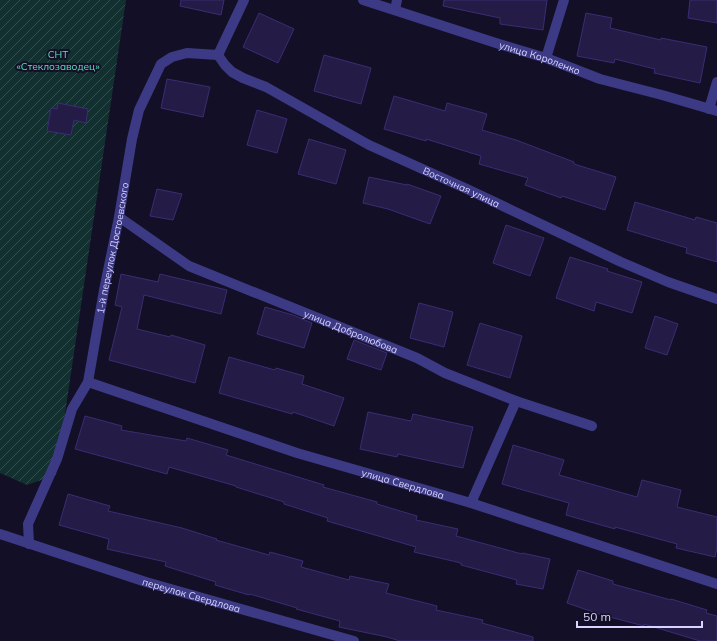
<svg xmlns="http://www.w3.org/2000/svg" width="717" height="641" font-family="Mulish,sans-serif">
<style>
.garden{fill:url(#garden-furrows)}
.building{fill:#241b47;stroke:#3b2d73}
.lines{fill:none;stroke-linecap:round;stroke-linejoin:round}
.minor{stroke:#3d3a85;stroke-width:10}
.labels{text-anchor:middle;stroke-width:4;stroke-linejoin:round;paint-order:stroke}
.park-label{font-size:10px;fill:#5fe0c0;stroke:#130f26}
.street-label{font-size:10px;fill:#d9d4ff;stroke:#130f26}
</style>
<defs>
<pattern id="garden-furrows" width="10" height="10" patternUnits="userSpaceOnUse"><rect width="10" height="10" fill="#12302f"/><path d="M-1 1l2-2M0 10L10 0M9 11l2-2" fill="none" stroke="#344d4e"/></pattern>
</defs>
<rect width="100%" height="100%" fill="#130f26"/>
<!-- garden -->
<path class="garden" d="M0 0H126L56 475 27 485 0 473Z"/>
<!-- building -->
<path class="building" d="M181 0H224L221 15 180 6Z
M444 0H547L543 30 500 24V18L443 6Z
M690 0H717V23L688 18Z
M259 13 294 29 278 63 243 47Z
M586 13 612 18 610 28 661 40V38L707 47 700 83 654 73 655 69 615 59 614 63 577 56Z
M324 55 371 68 361 104 314 91Z
M167 79 210 87 203 117 161 108Z
M394 96 445 111 447 103 487 114 482 130 516 140 574 162V164L616 177 605 210 562 196 561 198 525 185 528 178 479 164 481 156 426 139V141L384 129Z
M58 103 88 109 86 123 74 120 71 135 47 131 51 108 57 109Z
M257 110 287 119 277 153 247 145Z
M309 139 346 150 336 184 298 174Z
M369 177 407 185V184L441 196 430 224 388 209 363 203Z
M157 189 182 194 173 220 150 216Z
M635 202 695 220 696 217 717 223V262L686 253 687 248 627 230Z
M506 225 544 238 530 276 493 263Z
M570 257 608 269 607 271 642 282 632 313 596 302 594 311 556 298Z
M121 274 158 282 160 274 227 290 221 314 144 295 137 329 170 337 171 335 205 345 195 383 109 360 122 307 115 305Z
M419 303 453 312 444 347 410 338Z
M265 307 293 315 312 323 304 348 257 334Z
M655 316 678 324 667 355 645 348Z
M480 323 522 336 510 378 467 365Z
M354 340 387 353 381 370 347 359Z
M229 357 275 370 276 368 304 376 302 384 344 398 334 426 293 412 292 414 219 393Z
M368 412 411 421 413 414 473 427 463 468 398 454 397 457 360 449Z
M85 416 122 426 121 430 186 441 187 438 228 450 226 455 324 485 323 487 377 502V504L417 516 416 520 458 529 456 536 522 554V553L550 559 543 589 516 584 517 580 461 565V563L414 552 416 547 327 521 328 518 284 504V502L236 487V486L169 467 167 474 75 449Z
M513 445 564 460 559 475 637 497 642 480 681 490 677 507 717 517V548L715 557 676 548 677 544 615 527V529L566 515 569 503 502 484Z
M68 494 110 506 108 511 182 528 217 539 216 540 269 555 270 552 303 561 301 567 349 580 350 576 389 584 386 593 437 606 436 610 483 620 482 623 533 637V641H400L387 637 339 627 340 621 296 609 297 608 250 594 249 595 215 585 216 582 165 566 166 562 107 549 109 539 59 525Z
M578 570 613 581V584L671 600V599L707 610 706 613 717 616V641H700L644 624V626L602 615 567 603Z"/>
<g class="lines">
<!-- minor -->
<g class="minor">
<path id="s1" d="M363 0 499 44 546 58 600 79 662 95 717 111"/>
<path d="M395 10 397 0"/>
<path id="s2" d="M218 55 225 65 232 72 243 78 266 87 369 145 467 189 621 262 668 282 717 299"/>
<path d="M546 58 564 0"/>
<path d="M709 109 717 82"/>
<path id="s3" d="M119 217 189 266 417 358 445 373 516 401 592 426"/>
<path id="s4" d="M88 382 297 453 471 503 717 584"/>
<path d="M471 503 516 401"/>
<path id="s5" d="M0 534 146 582 354 641"/>
<path id="s6" d="M29 544 28 524 57 459 72 409 88 382 104 290 119 217 132 139 139 110 161 64 172 57 187 53 218 55 244 0"/>
</g>
</g>
<g class="labels">
<!-- park labels -->
<g class="park-label">
<text x="58" y="58">СНТ<tspan x="58" dy="12">«Стеклозаводец»</tspan></text>
</g>
<!-- street labels -->
<g class="street-label">
<text dy="4" stroke="none"><textPath href="#s1" startOffset="186">улица Короленко</textPath></text>
<text dy="4" stroke="none"><textPath href="#s2" startOffset="279">Восточная улица</textPath></text>
<text dy="4" stroke="none"><textPath href="#s6" startOffset="311">1-й переулок Достоевского</textPath></text>
<text dy="4" stroke="none"><textPath href="#s3" startOffset="260">улица Добролюбова</textPath></text>
<text dy="4" stroke="none"><textPath href="#s4" startOffset="331">улица Свердлова</textPath></text>
<text dy="4" stroke="none"><textPath href="#s5" startOffset="201">переулок Свердлова</textPath></text>
</g>
</g>
<!-- scale -->
<path d="M577 621v6h125v-6" fill="none" stroke="#d9d4ff" stroke-width="2"/>
<text x="583" y="621" font-size="12" fill="#d9d4ff" stroke="#130f26" stroke-width="3" paint-order="stroke">50 m</text>
</svg>
